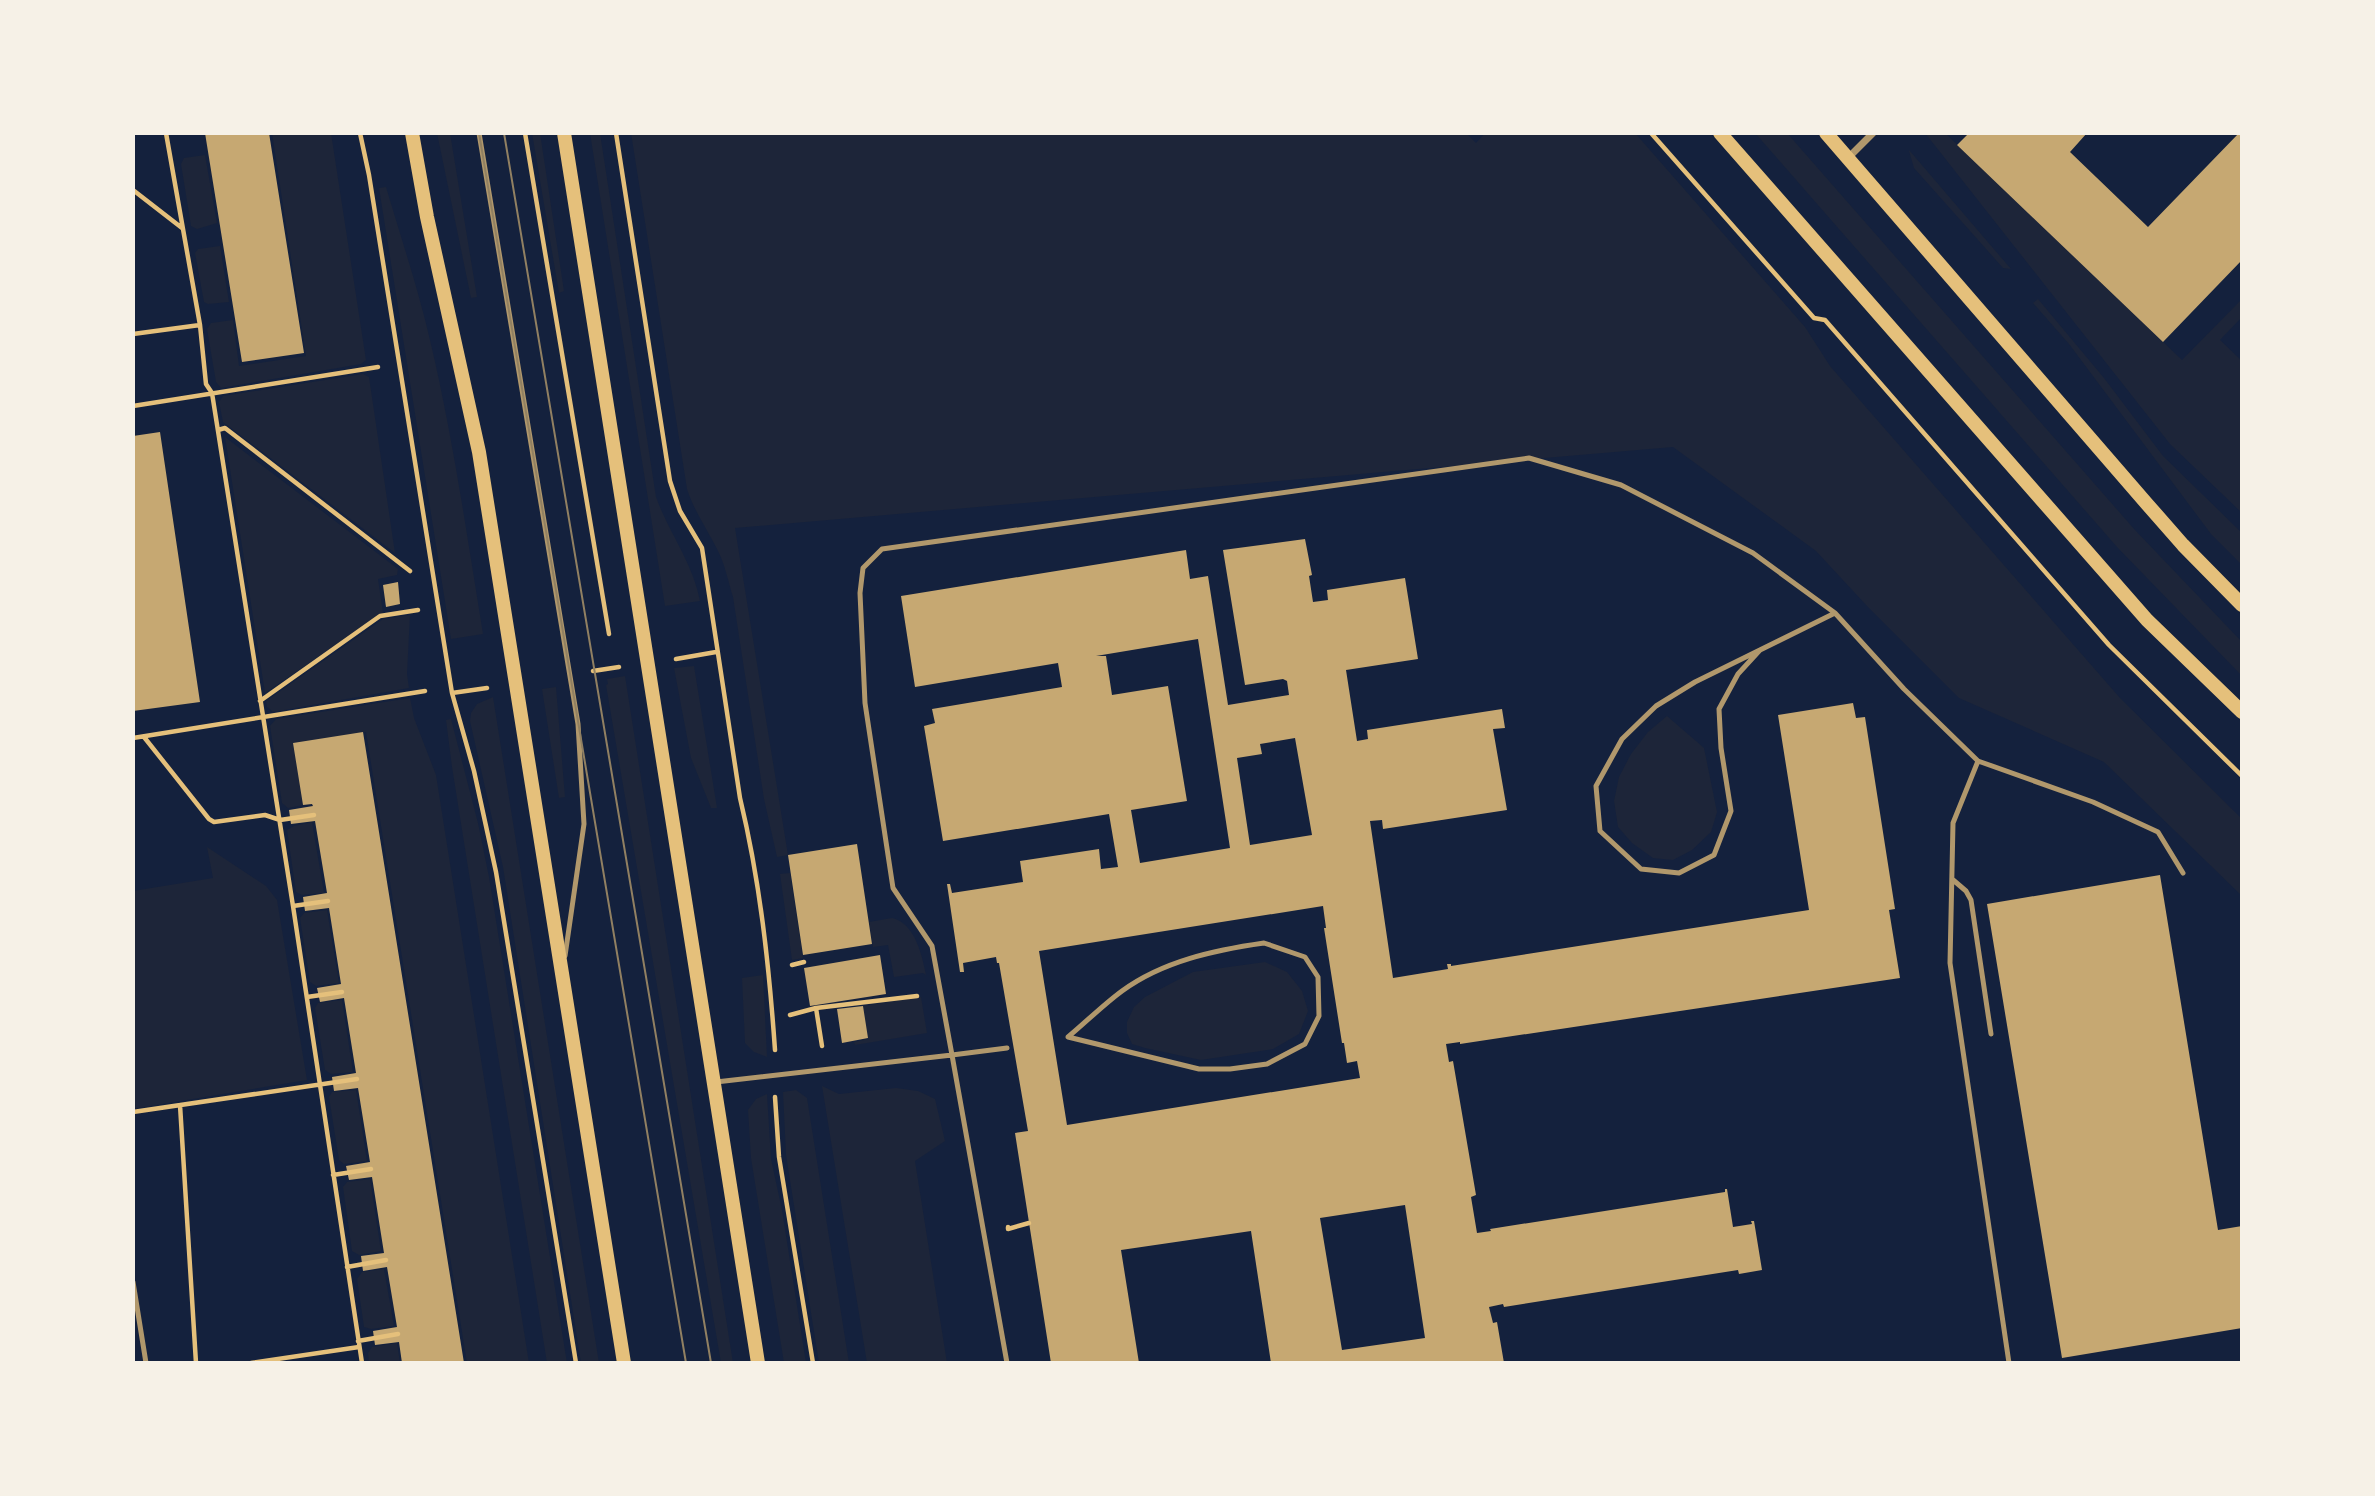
<svg xmlns="http://www.w3.org/2000/svg" width="2375" height="1496" font-family="'PT Serif',serif">
<style>
.green{fill:#1d2539}
.building{fill:#c6a872;fill-rule:evenodd}
.lines{fill:none;stroke-linecap:round;stroke-linejoin:round}
.path{stroke:#e5c07b;stroke-width:4.5}
.service{stroke:#b1986c;stroke-width:5}
.minor{stroke:#b1986c;stroke-width:7}
.secondary{stroke:#e5c07b;stroke-width:14}
.tram{stroke:#918062;stroke-width:2}
</style>
<rect width="100%" height="100%" fill="#14213d"/>
<!-- green -->
<path class="green" d="M272 133H331L366 360 361 364 221 388 216 382 207 329 211 323 233 320 239 366 306 356Z
M437 133H450L477 297 471 298Z
M532 133H540L564 291 559 293Z
M590 133H600L656 497C669 533 693 563 700 601L665 606Z
M631 133H1466L1476 143 1485 133H1635L1805 327 1830 366 2120 698 2242 819V896L2104 762 1959 698 1867 606 1816 551 1673 447 735 528 788 855 777 857 764 799 733 597C728 581 725 564 717 549 707 529 694 511 687 489Z
M1755 133H1787L2135 530 2242 642V676L2117 547Z
M1925 133H1945L2182 360 2242 299V317L2220 340 2242 361V513L2170 444Z
M1909 151V150L2011 269 2003 268 1914 168Z
M205 155 217 223 197 229 191 226 181 164 184 158Z
M386 187C401 238 418 288 430 340 453 437 467 536 483 634L451 639 379 188Z
M220 246 229 302 208 304 204 302 195 253 198 249Z
M2038 299 2104 378 2163 456 2242 533V565L2211 534 2069 344 2033 303Z
M363 374 369 377 395 553 223 422 219 402 223 396Z
M225 437 398 569 397 575 378 579 383 613 265 693Z
M410 615 407 674 409 688 273 712 267 707 266 701 383 619Z
M694 666 717 808H711L691 758 674 668Z
M625 676 733 1363H721L606 685 608 684 607 679Z
M556 687 565 797 559 798 542 689Z
M493 697 599 1363H581L503 867 470 721 471 713 477 704Z
M410 698 414 718 436 775 529 1363H467L366 732 293 743 303 805 288 808 282 803 270 726 276 719Z
M1667 716 1704 748 1717 812 1711 832 1692 850 1673 860 1653 858 1632 843 1618 827 1614 801 1619 777 1631 754 1648 732Z
M451 719 478 823 489 877 567 1363H547L452 767 446 720Z
M312 822 324 893 302 895 296 892 287 830 294 826Z
M207 847 266 886 277 900 307 1080 133 1109V891L213 878Z
M790 873 803 958 792 960 780 874Z
M327 910 339 983 316 986 310 982 300 918 304 913Z
M892 918C915 923 922 955 926 975L923 973 894 977 888 945 873 947 869 922Z
M1265 962 1287 972 1302 991 1308 1011 1299 1034 1273 1049 1201 1060 1145 1048 1132 1044 1127 1033V1022L1134 1007 1145 997 1193 972Z
M763 975 767 1057 754 1052 745 1043 742 978Z
M921 997 927 1033 855 1045 854 1042 868 1039 863 1006Z
M342 1000 353 1072 331 1074 325 1070 315 1008 318 1003Z
M822 1086 839 1094 896 1088 918 1091 935 1099 945 1141 915 1161 947 1363H867Z
M356 1090 367 1161 344 1164 339 1160 329 1097 332 1092Z
M796 1090 807 1098 849 1363H819L786 1155 783 1092Z
M767 1094 771 1159 782 1210 806 1363H784L751 1158 748 1110 756 1099Z
M370 1179 381 1251 359 1255 352 1251 343 1187 347 1182Z
M384 1269 394 1326 371 1329 364 1327 357 1279 362 1272Z
M397 1343 400 1363H369L368 1353 372 1347Z"/>
<!-- building -->
<path class="building" d="M205 133H269L304 353 242 362Z
M1969 133H2087L2070 152 2148 227 2239 133H2242V260L2163 342 1957 145Z
M160 432 200 702 133 711V436Z
M1305 539 1312 575 1309 576 1313 602 1328 600 1327 590 1405 578 1418 659 1346 670 1357 741 1368 739 1367 730 1502 709 1505 728 1493 729 1507 810 1383 829 1382 820 1370 821 1393 978 1448 969 1447 964H1451V966L1809 910 1778 715 1853 703 1856 718 1865 717 1895 909 1889 910 1900 978 1460 1044V1042L1446 1044 1449 1062 1453 1061 1476 1195 1471 1197 1477 1233 1491 1231 1490 1229 1725 1192V1189H1727L1733 1227 1752 1224 1751 1221H1754L1762 1270 1739 1274 1738 1270 1504 1307 1503 1304 1489 1307 1493 1323 1497 1322 1504 1363H1271L1251 1231 1121 1250 1139 1363H1051L1015 1133 1028 1131 999 963H997L996 957 963 963 964 972H960L947 884H950L952 893 1023 882 1020 861 1099 849 1101 869 1118 867 1109 814 943 841 924 726 935 723 932 709 1062 687 1058 663 915 687 901 596 1186 550 1190 579 1208 576 1228 705 1289 695 1287 681 1283 679 1245 685 1223 550ZM1198 639 1230 848 1140 863 1131 810 1187 801 1168 686 1112 695 1106 656H1096ZM1295 738 1312 835 1250 845 1237 758 1262 754 1260 744ZM1323 906 1326 928H1324L1342 1043H1344L1347 1063 1357 1061 1360 1078 1067 1125 1039 951ZM1405 1205 1425 1338 1342 1350 1320 1218Z
M398 582 400 604 386 607 383 585Z
M363 732 464 1363H402L399 1342 375 1345 373 1331 397 1327 387 1267 363 1271 361 1256 384 1253 372 1177 349 1180 346 1166 370 1162 358 1088 334 1091 332 1077 356 1073 344 998 320 1002 317 988 341 984 329 908 305 911 303 897 327 893 315 821 291 824 289 810 313 806 312 804 303 805 293 743Z
M857 844 872 944 803 955 788 855Z
M2160 875 2218 1230 2242 1226V1328L2062 1358 1987 904Z
M880 955 886 994 810 1006 804 968Z
M863 1006 868 1038 842 1043 837 1009Z"/>
<g class="lines">
<!-- path -->
<path class="path" d="M166 133 200 325 206 384 212 393 293 906 362 1363
M360 133 369 175 452 693 474 771 496 872 576 1363
M525 133 609 634
M616 133 670 481 680 511 702 548 740 798C760 881 769 965 775 1050
M1651 133 1814 318 1825 320 2109 645 2242 776
M133 190 182 228
M133 334 200 325
M133 406 378 367
M218 430 225 428 410 571
M676 659 716 652
M593 671 619 667
M452 693 487 688
M260 701 380 616 418 610
M144 737 209 819 214 822 265 815 280 820 314 815
M133 738 425 691
M293 906 328 901
M792 965 804 962
M307 997 342 992
M816 1008 822 1046
M790 1015 816 1008 917 996
M775 1097 779 1157 813 1363
M180 1105 196 1363
M133 1112 357 1079
M333 1175 371 1169
M1008 1227V1229L1029 1223
M347 1267 386 1260
M358 1341 398 1334
M251 1363 359 1347"/>
<!-- service -->
<path class="service" d="M479 133 578 724 584 824 565 956
M1760 650 1738 674 1719 709 1721 748 1731 811 1714 855 1679 873 1641 869 1600 831 1596 786 1622 739 1656 706 1695 682 1835 613
M1978 761 1953 823 1950 963 2009 1363
M1952 879 1966 891 1971 900 1991 1034
M1264 943 1305 957 1318 977 1319 1016 1305 1044 1267 1064 1230 1069H1199L1068 1037C1086 1022 1103 1005 1122 991 1163 961 1215 950 1264 943Z
M1007 1048 952 1055 932 946 893 888 865 703 860 593 863 568 882 549 1529 458 1621 485 1753 553 1835 613 1904 689 1978 761 2093 802 2158 832 2183 873
M716 1082 952 1055 1007 1363
M133 1282 146 1363"/>
<!-- minor -->
<path class="minor" d="M1849 157 1873 133"/>
<!-- secondary -->
<path class="secondary" d="M412 133 427 217 479 452 624 1363
M564 133 758 1363
M1720 133 2147 620 2242 712
M1826 133 2147 504 2183 545 2242 605"/>
<!-- tram -->
<path class="tram" d="M479 133 686 1363
M504 133 711 1363"/>
</g>
<!-- border -->
<rect width="2375" height="1496" fill="none" stroke="#f6f1e7" stroke-width="270"/>
</svg>
